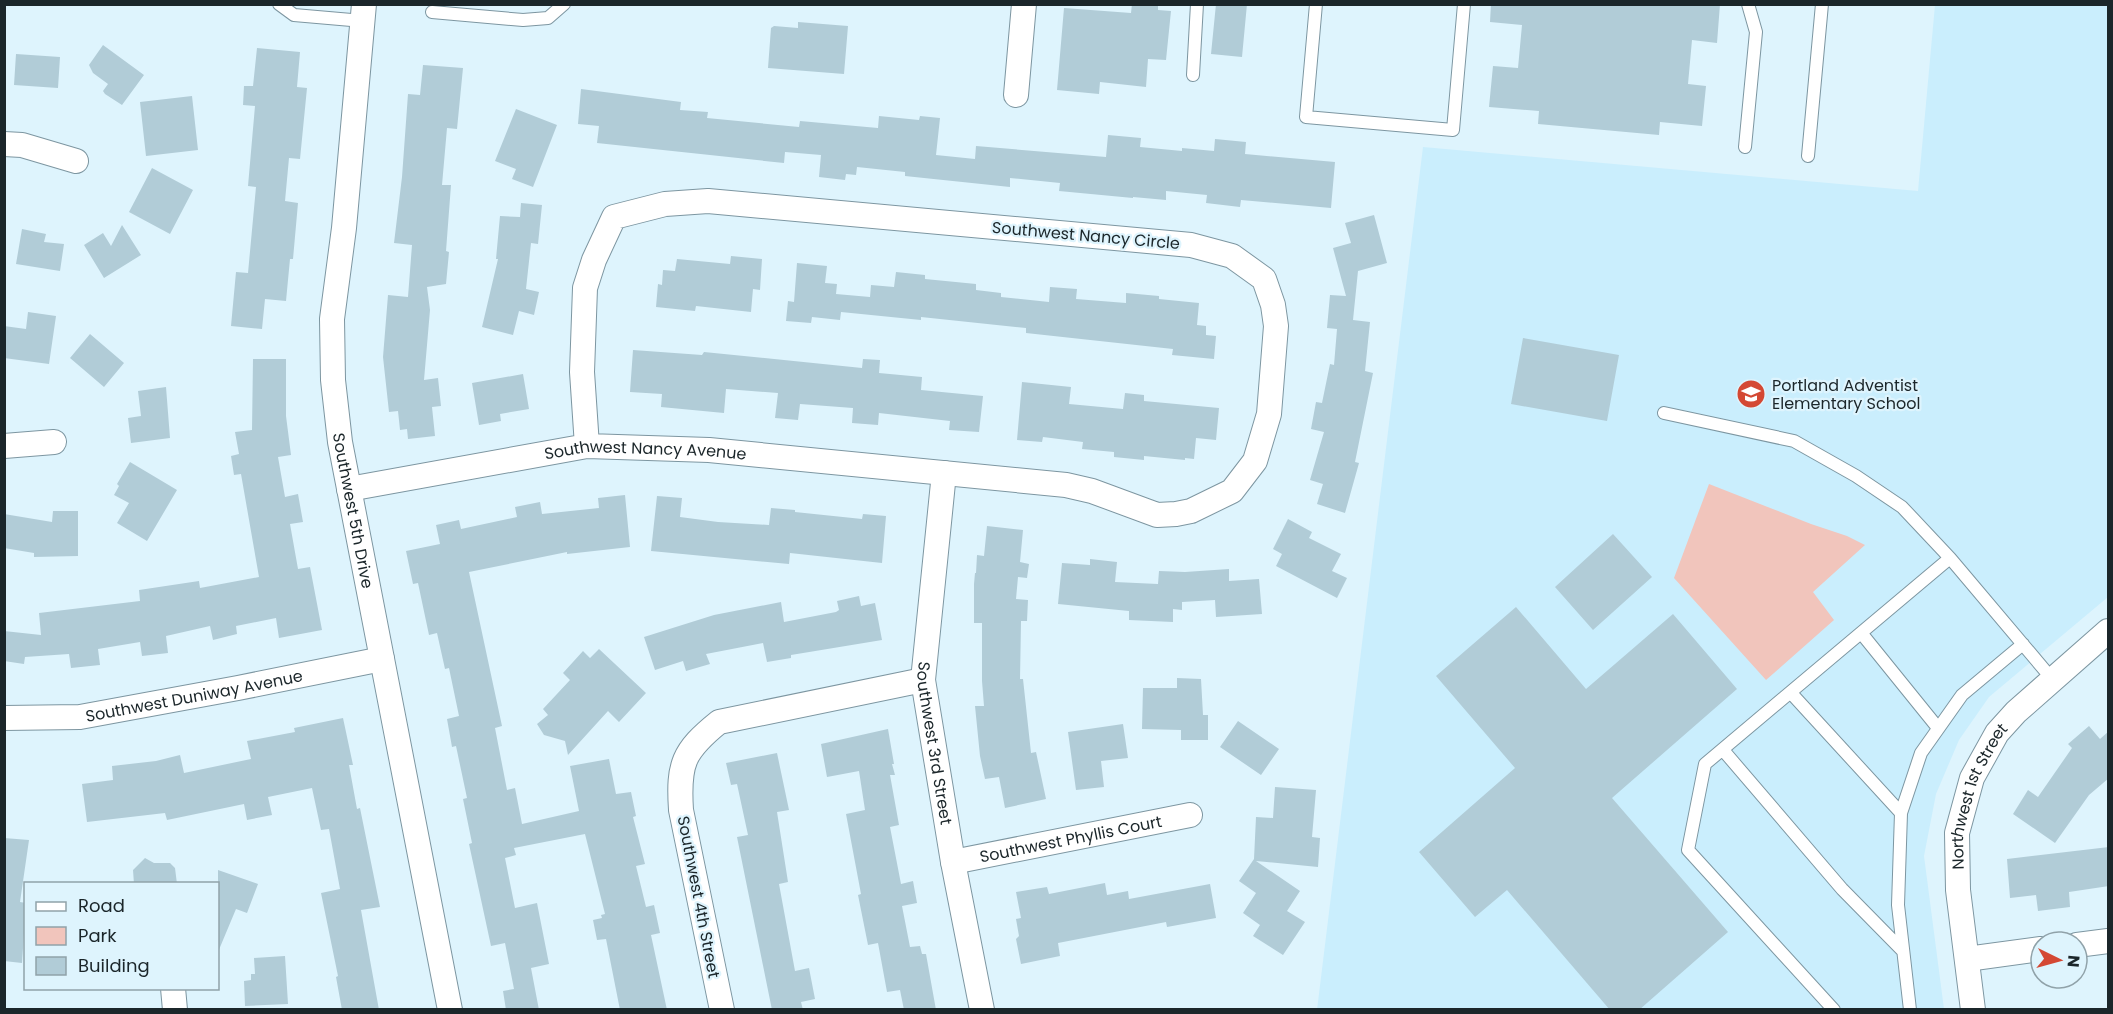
<svg xmlns="http://www.w3.org/2000/svg" width="2113" height="1014" font-family="Poppins,sans-serif">
<style>
.built{fill:#caeefd}
.green{fill:#f1c5bc}
.building{fill:#b1ccd7}
.lines{fill:none;stroke-linecap:round;stroke-linejoin:round}
.service-casing{stroke:#7d96a1;stroke-width:14}
.minor-casing{stroke:#7d96a1;stroke-width:26}
.service{stroke:#fff;stroke-width:12}
.minor{stroke:#fff;stroke-width:24}
.labels{text-anchor:middle;stroke-width:4.5;stroke-linejoin:round;paint-order:stroke}
.street-label{font-size:16px;fill:#1b262a;stroke:#def4fd}
.poi-label{font-size:16px;fill:#1b262a;stroke:#def4fd;text-anchor:start}
</style>
<rect width="100%" height="100%" fill="#def4fd"/>
<!-- built -->
<path class="built" d="M1935 5H2108V597L1989 697 1959 740 1936 794 1924 856 1944 1009 1317 1010 1423 147 1918 191Z"/>
<!-- green -->
<path class="green" d="M1709 484 1811 524 1847 536 1865 545 1813 592 1834 620 1766 680 1674 578Z"/>
<!-- building -->
<path class="building" d="M1132 4H1158V10L1171 11 1166 60 1148 59 1146 87 1100 82 1099 94 1057 90 1064 8 1131 13Z
M1216 4H1247L1242 57 1211 54Z
M1491 4H1720L1717 43 1692 40 1688 84 1706 86 1702 126 1660 122 1659 135 1538 124 1539 111 1489 107 1493 66 1518 68 1522 25 1490 22Z
M798 22 848 26 844 74 768 68 771 28 774 26 798 28Z
M103 45 144 75 122 105 105 94 103 91 108 84 93 73 89 65Z
M257 48 300 52 297 87 307 88 300 159 289 158 285 201 298 203 293 259H290L286 301 265 299 262 329 231 326 236 272 248 273 256 187 248 186 255 106 243 105 244 86H253Z
M16 54 60 57 58 88 14 85Z
M423 65 463 68 457 129 447 128 442 185H451L446 251 449 252 446 284 427 287 430 310 424 380 438 378 441 406 432 407 435 436 408 439 407 429 400 430 398 411 389 412 383 357 388 295 408 297 412 245 394 243 402 177 408 94 420 95Z
M581 89 681 102 680 110 708 112 707 118 799 127 800 121 878 128 879 116 919 120 920 116 940 118 936 155 975 159 976 146 1106 157 1108 135 1141 138 1140 147 1182 151V148L1214 151 1215 139 1246 142 1245 154 1335 162 1331 208 1241 200 1240 207 1206 203 1207 195 1166 191V200L1133 197V198L1059 191 1060 183 1010 178V187L905 176V172L857 167 856 175 846 174 845 180 819 177 821 155 785 152 784 163 597 143 599 126 578 124Z
M192 96 198 150 146 156 140 102Z
M516 109 557 125 533 187 512 179 516 169 495 161Z
M152 168 193 190 170 234 129 212Z
M521 203 542 205 538 244 531 243 526 289 539 292 534 315 519 311 513 335 482 327 498 259H496L500 216 520 217Z
M1374 215 1387 263 1358 271 1353 320 1370 322 1365 371 1373 373 1355 462 1359 463 1345 513 1317 504 1323 484 1310 480 1324 432 1311 429 1316 402 1322 403 1330 364 1334 365 1337 329 1327 328 1330 295 1346 296 1333 248 1351 243 1345 223Z
M122 225 141 255 104 278 84 245 103 233 111 246Z
M22 229 46 234 44 242 64 244 60 271 16 264Z
M731 256 762 259 760 290 753 289 751 312 696 306 695 311 656 307 658 284 662 285 663 270 675 271 677 259 730 264Z
M797 263 827 266 825 283 837 284 836 294 870 297 871 285 894 287 896 272 925 275V279L976 284V290L1001 293V297L1049 302 1050 287 1077 289 1076 299 1126 303V293L1159 296V299L1199 303 1197 325 1206 326V335L1216 336 1214 359 1172 355 1173 349 1026 333V328L921 317V320L841 312 840 320 812 317 811 323 786 321 788 301 794 302Z
M28 312 56 316 49 364 4 358V326L26 329Z
M90 334 124 363 104 387 70 358Z
M1523 338 1619 355 1607 421 1511 404Z
M633 350 702 355 704 352 862 368 863 359 880 360 879 373 922 377 921 390 983 396 979 432 949 430 950 421 879 413 878 425 852 423 853 408 800 404 798 420 775 418 778 393 726 389 724 413 661 407 662 394 630 392Z
M253 359H286V416L291 455 278 457 285 497 298 494 303 522 290 524 298 569 310 567 322 630 279 638 276 618 236 626 237 634 213 640 210 626 166 636 168 653 142 656 140 642 98 649 100 665 71 668 69 654 25 657 24 664 4 661V631L41 635 39 613 140 601 139 590 199 581 200 588 259 577 241 474 234 475 231 456 239 454 235 432 252 430Z
M523 374 529 409 500 414 501 421 479 425 472 383Z
M1022 382 1071 387 1069 404 1123 409 1125 393 1144 395V401L1219 408 1216 440 1196 438 1194 459 1185 458V460L1144 456V460L1114 457V452L1082 449 1083 442 1043 437 1042 442 1017 440Z
M166 387 170 438 131 443 128 418 141 416 138 391Z
M130 462 177 490 147 541 117 523 129 503 114 495 119 486 117 484Z
M625 495 630 547 567 554V552L469 572 502 726 495 728 507 790 515 788 522 824 579 811 570 766 609 759 616 794 631 792 636 816 633 817 645 864 636 866 646 907 654 905 660 933 651 935 667 1010H620L606 939 597 940 593 920 602 918 601 915 605 914 585 834 514 848 516 855 505 858 515 908 537 903 549 964 531 968 539 1010H506L503 991 514 989 505 943 491 946 469 844 472 843 463 799 467 798 456 746 452 747 447 719 459 716 449 668 445 669 437 633 429 635 418 583 413 584 406 551 440 544 436 525 459 520 461 529 517 517 515 507 540 502 542 514 599 508 598 498Z
M657 496 682 498 680 517 718 522 769 525 771 508 795 510V512L862 519 863 514 886 516 882 563 790 553 789 564 651 551Z
M53 511H78V556L34 557V553L4 548V514L52 522Z
M1288 519 1312 532 1309 538 1341 554 1332 571 1347 578 1337 598 1276 566 1282 554 1273 549Z
M987 526 1023 530 1020 562 1029 564 1027 578 1018 577 1016 599 1028 600 1027 621H1021L1020 679H1023L1031 753 1036 752 1046 799 1005 808 999 777 985 779 980 756 975 706H984L982 681V623H974V584L975 573H978H976L977 555 984 556Z
M1613 534 1652 577 1593 630 1555 587Z
M1090 559 1117 562 1115 582 1158 584 1159 571 1185 572 1229 569V581L1259 579 1262 614 1216 617 1215 600 1182 602V610L1173 609V622L1129 620V611L1058 604 1062 563 1090 565Z
M859 596 861 606 875 603 882 640 791 655V658L767 662 763 643 706 654 710 664 686 671 683 661 655 670 644 637 714 615 781 602 784 622 836 612 839 610 837 601Z
M1516 607 1586 689 1673 614 1737 689 1612 798 1728 932 1639 1010H1610L1507 890 1475 917 1419 852 1515 768 1436 676Z
M599 649 646 693 619 722 608 711 568 755 565 741 544 735 537 724 548 715 543 709 570 680 563 673 583 651 590 658Z
M1177 678 1201 679 1203 715H1208V740H1181V730L1142 729 1143 688H1177Z
M343 718 353 765H349L357 809 360 808 380 907 361 910 379 1010H342L336 977 338 976 321 893 340 889 329 829 321 830 312 788 268 797 272 815 247 820 244 804 167 820 165 813 87 822 82 784 113 780 112 766 156 761 180 755 184 773 251 759 247 741 295 732 294 728Z
M1238 721 1279 749 1261 775 1220 747Z
M1123 724 1128 758 1101 761 1104 787 1076 790 1068 732Z
M2089 726 2100 739 2109 731V778L2089 795 2055 843 2013 814 2028 790 2038 797 2072 748 2068 744Z
M888 729 894 764H892L895 775H890L899 825 890 827 901 884 913 881 917 903 902 906 910 947 920 946 922 954H926L936 1010H904L900 990 887 992 878 943 868 945 858 895 861 894 846 814 865 810 859 771 827 777 821 744Z
M777 753 789 810 777 812 788 882 779 884 795 971 809 968 815 999 801 1002 803 1010H772L737 837 748 835 737 784 731 785 726 763Z
M1275 787 1316 790 1312 837 1320 838 1318 867 1256 861 1300 891 1287 911 1305 922 1283 955 1253 936 1260 925 1243 913 1256 893 1239 881 1254 859 1256 817 1273 818Z
M4 838 29 840 20 902 26 903 22 963 4 961Z
M2109 847V886L2069 892 2070 907 2038 911 2036 895 2010 898 2007 859Z
M145 858 154 863H170L175 868 177 884H134L133 870Z
M218 870 258 884 247 913 236 909 218 952Z
M1105 883 1107 895 1128 891 1129 899 1210 884 1216 918 1167 927 1166 922 1058 943 1060 956 1021 964 1016 939 1019 936 1016 919 1021 918 1016 892 1047 887 1049 894Z
M285 956 288 1004 245 1006 244 981 251 980V974H255L254 958Z"/>
<g class="lines">
<!-- service casing -->
<g class="service-casing">
<path id="service" d="M279 4 294 15 363 21
M1316 4 1306 117 1453 130 1464 4
M432 12 523 20 548 18 564 4
M1193 75 1197 4
M1745 147 1756 32 1748 4
M1808 156 1822 4
M1664 413 1794 441 1856 476 1902 507 1950 558
M1862 634 1938 728
M1791 693 1901 813
M1723 750 1842 889 1903 951
M1834 1010 1688 850 1705 764 1950 558 2053 680
M1910 1010 1898 905 1901 813 1921 753 1962 695 2023 644"/>
</g>
<!-- minor casing -->
<g class="minor-casing">
<g id="minor">
<path id="s1" d="M364 4 344 228 332 319 333 380 340 442 450 1010"/>
<path d="M1016 95 1024 4"/>
<path d="M4 144 22 145 76 161"/>
<path d="M4 446 54 442"/>
<path id="s2" d="M944 473 923 680 953 862 982 1010"/>
<path id="s3" d="M349 489 587 446 709 450 1066 485 1092 491 1157 515 1176 514 1191 511 1232 491 1255 461 1269 414 1276 326 1273 305 1264 279 1232 256 1191 245 708 201 665 204 614 217 594 260 585 288 582 372 587 446"/>
<path id="s4" d="M4 718 80 717 238 688 382 659"/>
<path id="s5" d="M953 862 1190 815"/>
<path d="M2077 945 2108 941"/>
<path d="M1967 959 2041 949"/>
<path d="M173 988 175 1010"/>
<path d="M722 1010 681 810C678 764 683 751 719 722L923 680"/>
<path id="s6" d="M1973 1010 1958 890 1957 833 1972 778 1997 733 2016 712 2108 631"/>
</g>
</g>
<!-- service -->
<use href="#service" class="service"/>
<!-- minor -->
<use href="#minor" class="minor"/>
</g>
<!-- icons -->
<defs>
<g id="school-disc" transform="scale(1.5)"><circle r="9.5" fill="#d44833" stroke="#def4fd"/><path d="M0-5L7-2L0 1L-7-2ZM-4 1L0 2.5L4 1V4Q0 6-4 4Z" fill="#fff"/></g>
</defs>
<g fill-rule="evenodd">
<use href="#school-disc" x="1751" y="394"/>
</g>
<g class="labels">
<!-- street labels -->
<g class="street-label">
<text transform="translate(1086 235) rotate(5)" y="6">Southwest Nancy Circle</text>
<text dy="6" stroke="none"><textPath href="#s3" startOffset="300">Southwest Nancy Avenue</textPath></text>
<text dy="6" stroke="none"><textPath href="#s1" startOffset="510">Southwest 5th Drive</textPath></text>
<text dy="6" stroke="none"><textPath href="#s4" startOffset="192">Southwest Duniway Avenue</textPath></text>
<text dy="6" stroke="none"><textPath href="#s2" startOffset="272">Southwest 3rd Street</textPath></text>
<text dy="6" stroke="none"><textPath href="#s6" startOffset="219">Northwest 1st Street</textPath></text>
<text dy="6" stroke="none"><textPath href="#s5" startOffset="120">Southwest Phyllis Court</textPath></text>
<text transform="translate(699 897) rotate(79)" y="6">Southwest 4th Street</text>
</g>
<!-- poi labels -->
<g class="poi-label">
<text x="1772" y="391">Portland Adventist<tspan x="1772" dy="18">Elementary School</tspan></text>
</g>
</g>
<!-- border -->
<rect width="2113" height="1014" fill="none" stroke="#1b262a" stroke-width="12"/>
<!-- legend -->
<rect x="24" y="882" width="195" height="108" fill="#def4fd" stroke="#90a2a9" stroke-width="1.5"/>
<rect x="36" y="902" width="30" height="9" fill="#ffffff" stroke="#90a2a9" stroke-width="1.5"/>
<text x="78" y="912" font-size="18" fill="#1b262a">Road</text>
<rect x="36" y="927" width="30" height="18" fill="#f1c5bc" stroke="#90a2a9" stroke-width="1.5"/>
<text x="78" y="942" font-size="18" fill="#1b262a">Park</text>
<rect x="36" y="957" width="30" height="18" fill="#b1ccd7" stroke="#90a2a9" stroke-width="1.5"/>
<text x="78" y="972" font-size="18" fill="#1b262a">Building</text>
<!-- north arrow -->
<g transform="translate(2059 960) rotate(95)"><circle r="28" fill="#def4fd" stroke="#90a2a9" stroke-width="1.5"/>
<path d="M0-4.5L10 22L0 15L-10 22Z" fill="#d44833"/>
<text y="-9" font-size="16" font-weight="bold" text-anchor="middle" fill="#1b262a">N</text>
</g>
</svg>
